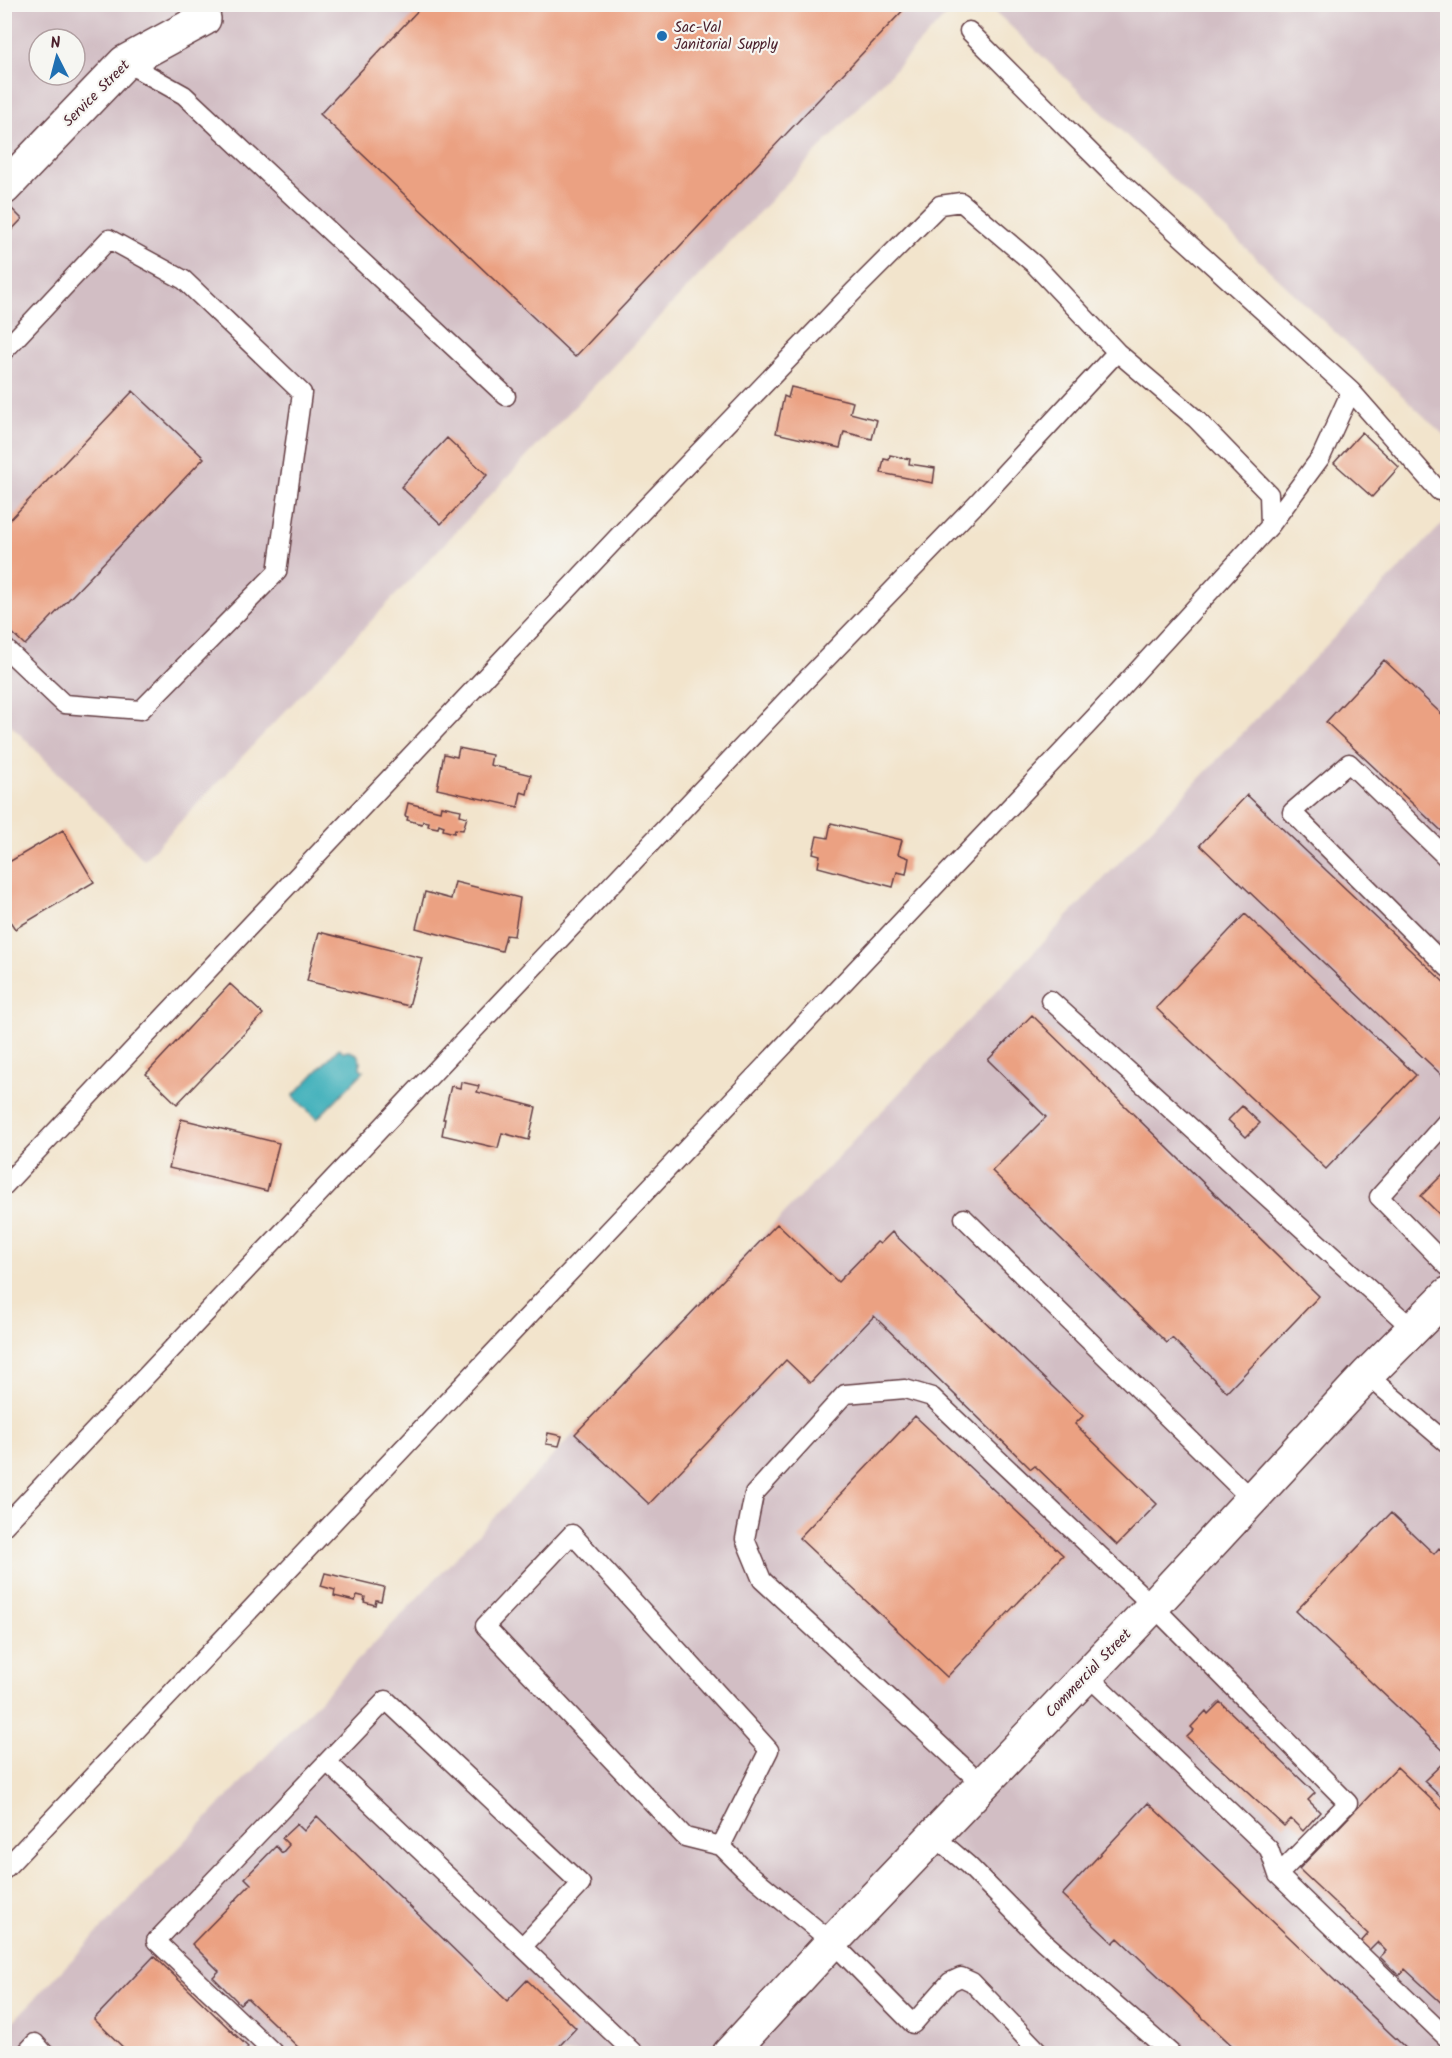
<svg xmlns="http://www.w3.org/2000/svg" width="1452" height="2058" font-family="Kalam,sans-serif">
<style>
.industrial{fill:#d2bec4;fill-rule:evenodd}
.water{fill:#42b1bb;stroke:#466873;stroke-width:1.5}
.building{fill:#eba182}
.lines{fill:none;stroke-linecap:round;stroke-linejoin:round}
.service-casing{stroke:#633d43;stroke-width:21}
.minor-casing{stroke:#633d43;stroke-width:36}
.secondary-casing{stroke:#633d43;stroke-width:36}
.service{stroke:#fff;stroke-width:18}
.minor{stroke:#fff;stroke-width:33}
.secondary{stroke:#fff;stroke-width:33}
.poi-dot{fill:#1f6fb2;stroke:#f6f6f2;stroke-width:2}
.labels{text-anchor:middle;stroke-width:4.5;stroke-linejoin:round;paint-order:stroke}
.poi-label{font-size:15px;fill:#4a1f2b;stroke:#f6f6f2;text-anchor:start}
.street-label{font-size:15px;fill:#4a1f2b;stroke:#f6f6f2}
</style>
<rect width="100%" height="100%" fill="#f6f6f2"/>
<filter id="ink" filterUnits="userSpaceOnUse"><feTurbulence type="fractalNoise" baseFrequency=".0167" numOctaves="2"/><feDisplacementMap in="SourceGraphic" scale="12" xChannelSelector="R" yChannelSelector="G"/><feConvolveMatrix kernelMatrix="1 2 1 2 8 2 1 2 1" color-interpolation-filters="sRGB"/></filter>
<filter id="wash" filterUnits="userSpaceOnUse"><feTurbulence type="fractalNoise" baseFrequency=".008" numOctaves="4" result="noise"/><feDisplacementMap in="SourceGraphic" scale="24" xChannelSelector="R" yChannelSelector="G"/><feGaussianBlur stdDeviation="1.35" result="paint"/><feColorMatrix in="noise" values="0 0 0 0 0 0 0 0 0 0 0 0 0 0 0 0 0 1.4 0 .05"/><feComposite in="paint" operator="in"/></filter>
<g filter="url(#wash)">
<rect width="100%" height="100%" fill="#f2e4cc"/>
<!-- industrial -->
<path class="industrial" d="M4 5H956L144 860 5 719ZM39 39H75V75H39Z
M988 5H1447V438Z
M1447 519V2053L5 2054 4 2031Z"/>
<!-- water -->
<path class="water" d="M339 1048 344 1052 349 1051 357 1054 360 1061V1068L364 1071 317 1119 293 1096Z"/>
<g id="blocks">
<!-- building -->
<path class="building" d="M424 4H909L575 357 320 114Z
M12 209 22 219 4 238V216Z
M791 387 853 402 850 413 877 420 872 439 844 432 840 448 776 433 784 396 788 398Z
M133 391 204 458 25 645 4 625V526Z
M1362 432 1399 467 1372 497 1334 463Z
M447 438 487 475 441 524 401 487Z
M890 455 910 459 909 464 935 468 933 483 881 473 884 459 889 460Z
M1384 660 1448 720V837L1326 722Z
M459 748 492 755 490 765 531 775 527 794 521 792 518 807 437 789 444 754 457 757Z
M1247 795 1448 986V1081L1200 845Z
M408 803 440 811 441 806 461 810 460 815 467 817 463 830 455 829 454 833 443 830 444 826 439 824 438 828 428 826 429 822 423 821 422 824 407 820 408 817 405 816Z
M831 823 902 840 898 854 909 858 906 874 897 872 893 887 818 867 820 855 813 853 817 836 828 838Z
M63 830 94 882 15 929 4 912V865Z
M455 882 520 898 514 936 506 935 502 951 416 928 425 892 451 899Z
M1245 914 1416 1075 1326 1169 1156 1008Z
M319 932 422 958 409 1006 307 981Z
M230 984 263 1014 177 1104 146 1074Z
M1032 1015 1319 1296 1227 1392 1172 1338 1167 1343 992 1171 1046 1117 988 1060Z
M461 1082 479 1086 477 1092 536 1107 529 1140 502 1133 498 1148 442 1135 445 1119H443L451 1086 460 1088Z
M1242 1106 1260 1123 1246 1137 1228 1120Z
M181 1119 279 1143 267 1191 169 1168Z
M1445 1172 1448 1174V1216L1444 1219 1421 1196Z
M777 1224 838 1282 877 1242 880 1244 892 1232 1083 1416 1075 1424 1157 1504 1117 1545 1035 1466 1031 1469 874 1316 810 1383 786 1360 649 1504 575 1434Z
M915 1416 1063 1555 947 1677 799 1538Z
M548 1433 562 1436 559 1446 546 1444Z
M1391 1513 1434 1554 1439 1548 1448 1556V1755L1296 1611Z
M325 1573 384 1587 381 1601 376 1600 375 1605 364 1602 365 1597 357 1595 355 1601 334 1596 335 1590 321 1586Z
M1220 1702 1315 1793 1308 1800 1320 1812 1303 1831 1291 1819 1284 1826 1187 1737 1194 1730 1191 1727 1206 1711 1208 1714Z
M1448 1758V1804L1424 1781Z
M1397 1767 1448 1815V2009L1405 1969 1399 1976 1380 1957 1386 1951 1377 1942 1368 1951 1360 1943 1368 1934 1299 1869Z
M1148 1803 1412 2054H1241L1118 1938 1113 1943 1062 1895Z
M317 1816 507 2001 527 1980 576 2028 552 2054H294L299 2048 247 1998 240 2004 213 1977 219 1971 192 1944 251 1884 245 1878 276 1846 282 1853 289 1845 282 1838 297 1824 304 1831Z
M154 1956 248 2047 241 2054H130L94 2019Z"/>
</g>
</g>
<g filter="url(#ink)">
<use href="#blocks" fill-opacity="0" stroke="#633d43" stroke-width="1.5"/>
<g class="lines">
<!-- service casing -->
<g class="service-casing">
<path id="service" d="M969 31 1112 174 1351 391 1321 457 1270 526
M125 62 184 95 506 396
M4 351 109 239 184 280 302 393 277 572 141 710 64 704 4 647
M1351 391 1439 491
M1448 859 1349 763 1292 812 1448 968
M1050 1000 1413 1329
M1448 1120 1379 1197 1448 1267
M4 1186 630 524 854 291 940 205 961 202 1034 264 1117 352 1196 419 1269 494 1270 526 1095 717 4 1870
M964 1218 1252 1500
M1367 1375 1448 1444
M4 1526 797 689 977 503 1117 352
M1086 1674 1269 1849 1278 1875 1448 2039
M327 1762 635 2054
M983 1785 762 1580 745 1539 754 1494 845 1394 905 1389 932 1397 1153 1606 1348 1803 1278 1875
M934 1836 968 1865 1044 1942 1172 2054
M721 1846 769 1750 572 1534 485 1626 685 1837 721 1846 746 1871 832 1942 913 2024 950 1982 961 1977 972 1982 1041 2054
M25 2054 35 2043 45 2054
M275 2054 156 1941 386 1700 581 1884 522 1947"/>
</g>
<!-- minor casing -->
<g class="minor-casing">
<path id="minor" d="M4 188 125 62 204 19"/>
</g>
<!-- secondary casing -->
<g class="secondary-casing">
<path id="secondary" d="M729 2054 832 1942 1153 1606 1367 1375 1448 1294"/>
</g>
<!-- service -->
<use href="#service" class="service"/>
<!-- minor -->
<use href="#minor" class="minor"/>
<!-- secondary -->
<use href="#secondary" class="secondary"/>
</g>
</g>
<!-- markers -->
<circle class="poi-dot" cx="662" cy="36" r="6"/>
<g class="labels">
<!-- poi labels -->
<g class="poi-label">
<text x="674" y="32">Sac-Val<tspan x="674" dy="17">Janitorial Supply</tspan></text>
</g>
<!-- street labels -->
<g class="street-label">
<text transform="translate(96 93) rotate(-45)" y="5">Service Street</text>
<text transform="translate(1088 1673) rotate(-46)" y="5">Commercial Street</text>
</g>
</g>
<!-- margin -->
<rect width="1452" height="2058" fill="none" stroke="#f6f6f2" stroke-width="24"/>
<!-- north arrow -->
<g transform="translate(57 57) rotate(354)"><circle r="28" fill="#f6f6f2" stroke="#b1a0a2" stroke-width="1.5"/>
<path d="M0-4.5L10 22L0 15L-10 22Z" fill="#1f6fb2"/>
<text y="-9" font-size="16" font-weight="bold" text-anchor="middle" fill="#4a1f2b">N</text>
</g>
</svg>
